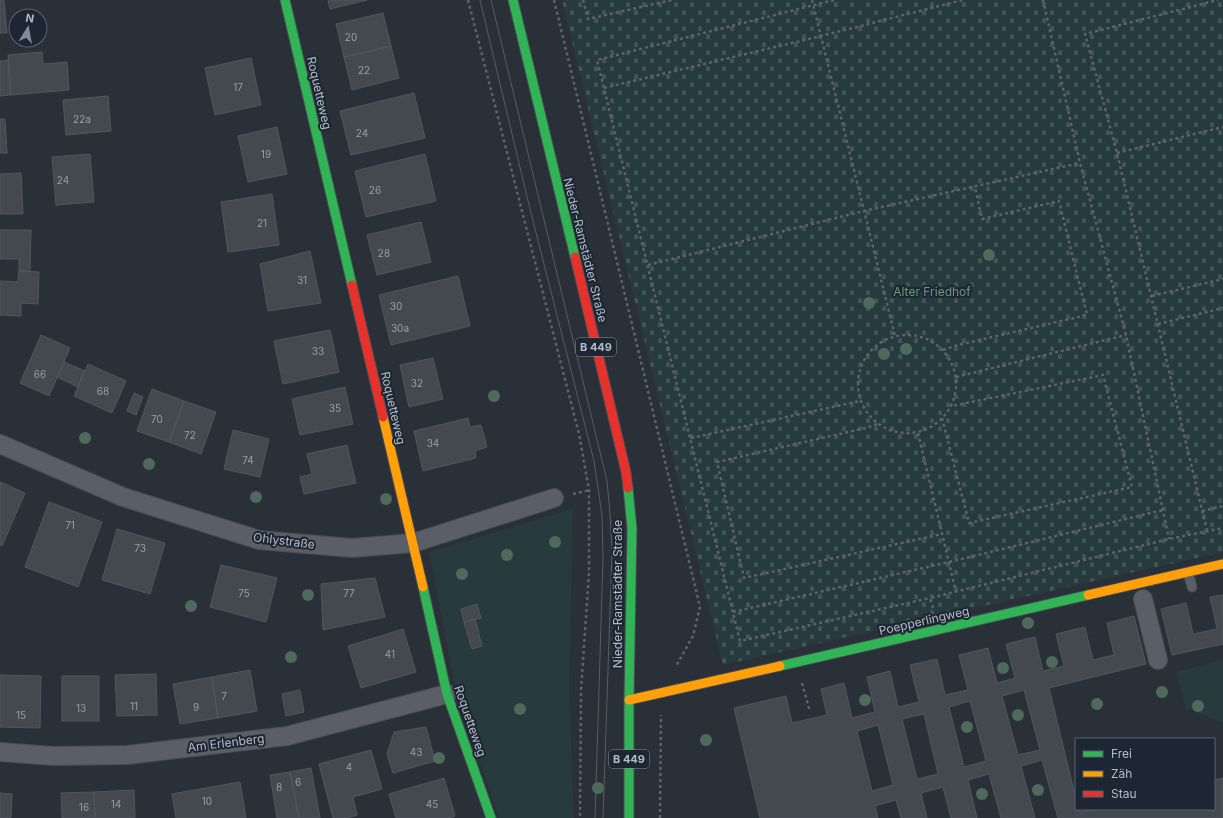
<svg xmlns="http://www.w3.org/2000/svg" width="1223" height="818" font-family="Inter,sans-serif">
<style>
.green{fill:#273a3e}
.cemetery{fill:url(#cemetery-stones)}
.building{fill:#444950;stroke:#52575f;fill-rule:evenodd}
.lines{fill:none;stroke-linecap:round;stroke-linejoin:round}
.lane-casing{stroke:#484c53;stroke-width:11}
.street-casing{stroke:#484c53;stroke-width:20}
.fast-casing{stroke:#484c53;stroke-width:11}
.slow-casing{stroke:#484c53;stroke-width:11}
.jam-casing{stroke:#484c53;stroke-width:11}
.path{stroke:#5d636a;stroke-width:2.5;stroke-dasharray:3 3;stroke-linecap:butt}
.lane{stroke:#5a5e66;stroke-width:9}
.street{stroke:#5a5e66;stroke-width:18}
.fast{stroke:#30b455;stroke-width:9}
.slow{stroke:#ff9f0a;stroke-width:9}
.jam{stroke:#e5322d;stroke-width:9}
.tram{stroke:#595d64;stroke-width:1}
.tree{fill:#4e6a5a}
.labels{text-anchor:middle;stroke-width:4;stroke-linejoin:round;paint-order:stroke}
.number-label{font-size:10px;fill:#989fab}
.shield{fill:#1d2633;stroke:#878f9c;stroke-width:1}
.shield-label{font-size:11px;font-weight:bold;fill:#b4bcc9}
.street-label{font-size:12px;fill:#b4bcc9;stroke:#1d2633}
.park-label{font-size:12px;fill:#6b9a76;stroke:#1d2633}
</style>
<defs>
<pattern id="cemetery-stones" width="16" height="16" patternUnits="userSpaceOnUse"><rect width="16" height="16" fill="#273a3e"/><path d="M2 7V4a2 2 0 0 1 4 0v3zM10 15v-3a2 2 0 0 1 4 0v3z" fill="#445559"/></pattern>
</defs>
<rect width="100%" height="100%" fill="#2a3038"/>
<!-- green -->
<path class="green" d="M573 509 569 688 574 818H499L456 692 429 552Z
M1223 660V723L1186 708 1176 672Z"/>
<!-- cemetery -->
<path class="cemetery" d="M562 0H1223V552L723 665Z"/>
<!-- building -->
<path class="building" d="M0 0H4L7 33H0Z
M328 0H367L330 9Z
M383 13 391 46 344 57 336 24Z
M391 46 399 78 352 90 344 57Z
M42 52 43 64 67 62 69 90 11 95 8 55Z
M251 58 261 105 215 115 205 68Z
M8 60 11 95 0 96V61Z
M414 93 425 138 351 155 340 111Z
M108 96 111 131 66 135 63 100Z
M0 119H5L7 153H0Z
M277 127 287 174 248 182 238 136Z
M90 154 94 202 56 205 52 157Z
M425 154 436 201 366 217 355 171Z
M21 173 23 214H0V174Z
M272 194 279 245 228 252 221 202Z
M421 222 431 262 377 275 367 235Z
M0 230H31L30 272 19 271V259H0Z
M310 251 321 303 268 311 260 264Z
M19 271 39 272 38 304 21 303V316L0 315V281L18 282Z
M458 276 470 326 391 345 379 295Z
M330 330 339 372 283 384 274 341Z
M41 335 70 348 49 396 20 383Z
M433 358 443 399 409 407 400 365Z
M64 362 85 371 78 387 57 377Z
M88 364 126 381 112 413 74 396Z
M345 387 353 424 300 435 292 399Z
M152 389 184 401 169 442 137 431Z
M134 393 143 397 136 415 127 411Z
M184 401 216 412 201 454 169 442Z
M468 418 470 427 481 425 487 447 475 451 476 458 423 471 414 431Z
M233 430 269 439 260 477 224 469Z
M347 445 356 483 304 494 300 477 312 474 307 454Z
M0 482 25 493 2 546 0 545Z
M49 502 102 522 78 587 25 567Z
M117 529 165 543 150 594 102 580Z
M221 565 277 578 266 622 210 607Z
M375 578 385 617 323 630 321 584Z
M1223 595V644L1172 655 1161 609 1186 603 1193 634 1217 629 1210 597Z
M477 604 481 618 464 622 461 609Z
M1134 616 1146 664 1049 688 1076 799V809H1079V812L1094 809H1214V780L1223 778V818H1058L1042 760 1021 766 1035 818H1001L989 774 968 780 977 818H951L943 787 921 793 927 818H901L896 800 875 806 878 818H760L734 708 786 696 792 723 827 715 821 689 844 683 852 718 875 712 867 677 890 671 898 707 919 702 910 665 937 659 945 695 968 690 959 655 988 648 997 683 1015 678 1006 644 1035 637 1043 671 1064 666 1056 634 1085 627 1093 660 1114 655 1107 623ZM1024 690 1040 750 1018 755 1002 696ZM970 701 986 761 964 767 949 707ZM924 714 938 774 917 779 902 719ZM878 725 893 785 872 791 857 731Z
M475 619 482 646 472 649 464 622Z
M403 629 416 672 361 688 348 646Z
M250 670 257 711 218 718 212 677Z
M156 674 157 715 117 716 115 675Z
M0 675 41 676 40 728 0 727Z
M62 676H99V721H62Z
M212 677 218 718 180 724 173 684Z
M300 690 304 712 286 716 282 694Z
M426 727 435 761 393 773 387 754 394 732Z
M371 750 382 789 353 797 357 815 347 818H333L319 764Z
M311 768 320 818H299L290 772Z
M290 772 299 818H277L270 775Z
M444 778 455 816 449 818H396L389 794Z
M240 782 246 818H176L172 794Z
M134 790 135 818H95L94 792Z
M94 792 95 818H62L61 793Z
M0 793 12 794 11 818H0Z"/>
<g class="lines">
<!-- lane casing -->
<g class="lane-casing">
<path id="lane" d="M1188 573 1192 587"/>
</g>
<!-- street casing -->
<g class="street-casing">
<path id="street" d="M0 444 123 497 259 540 352 548 413 543 554 498
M1143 599 1158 660
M0 752 54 756 127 755 287 736 447 694"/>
</g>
<!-- fast casing -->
<g class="fast-casing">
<path id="fast" d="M285 0 352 285
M513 0 575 257
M628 488 632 528 629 700V818
M423 587 447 694 491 818
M780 666 1088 595"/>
</g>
<!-- slow casing -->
<g class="slow-casing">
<path id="slow" d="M383 417 423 587
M1088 595 1223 564
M629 700 780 666"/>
</g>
<!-- jam casing -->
<g class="jam-casing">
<path id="jam" d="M575 257 626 472 628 488
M352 285 383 417"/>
</g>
<!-- path -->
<path class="path" d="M468 0 579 434 589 490V573L581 690 580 818
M554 0 700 607 693 636 676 666
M583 0 588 19 672 0
M812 0 895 336
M834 0 597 60 740 641 930 598
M1043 0 1080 163 1126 335 1169 539
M604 88 821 36 963 0
M1117 153 1223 127
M648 265 864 211 1080 163
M1152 296 1223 279
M1158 324 1223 308
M858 384a49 49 0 1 1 98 0a49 49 0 1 1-98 0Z
M943 350 958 345 1087 315 1059 201 982 219 975 187
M956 377 1126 335
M942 418 969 523 1132 487 1103 375 952 406
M877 424 866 428 717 462 744 578 942 534
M918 433 956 592
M691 438 860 401
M573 494 589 490
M1202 511 1223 506
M1207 531 1117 153 1085 34 1218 0
M933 608 930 598 1169 539 1223 528
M733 612 949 562 1163 510
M802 683 810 712
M660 818 661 715"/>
<!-- lane -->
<use href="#lane" class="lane"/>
<!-- street -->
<use href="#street" class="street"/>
<!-- fast -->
<use href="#fast" class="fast"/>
<!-- slow -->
<use href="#slow" class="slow"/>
<!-- jam -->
<use href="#jam" class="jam"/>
<!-- tram -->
<path class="tram" d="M480 0 528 201 594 461 602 515 603 559 595 818
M491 0 607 481 610 513 612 551 603 818"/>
</g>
<!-- trees -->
<g class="tree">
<circle cx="989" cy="255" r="6"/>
<circle cx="869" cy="303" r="6"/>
<circle cx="906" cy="349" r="6"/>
<circle cx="884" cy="354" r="6"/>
<circle cx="494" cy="396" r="6"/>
<circle cx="85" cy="438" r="6"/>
<circle cx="149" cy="464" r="6"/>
<circle cx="256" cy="497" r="6"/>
<circle cx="386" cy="499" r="6"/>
<circle cx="555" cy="542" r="6"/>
<circle cx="507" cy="555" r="6"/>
<circle cx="462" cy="574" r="6"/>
<circle cx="308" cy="595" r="6"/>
<circle cx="191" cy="606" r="6"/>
<circle cx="1028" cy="623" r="6"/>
<circle cx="291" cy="657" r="6"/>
<circle cx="1052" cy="662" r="6"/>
<circle cx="1003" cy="668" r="6"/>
<circle cx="1162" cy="692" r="6"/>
<circle cx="865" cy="700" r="6"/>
<circle cx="1097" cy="704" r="6"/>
<circle cx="1198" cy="706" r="6"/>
<circle cx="520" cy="709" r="6"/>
<circle cx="1018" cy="715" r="6"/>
<circle cx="967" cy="727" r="6"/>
<circle cx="706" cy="740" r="6"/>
<circle cx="439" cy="758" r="6"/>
<circle cx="598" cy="788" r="6"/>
<circle cx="1038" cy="790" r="6"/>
<circle cx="982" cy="794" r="6"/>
</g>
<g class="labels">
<!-- number labels -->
<g class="number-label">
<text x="351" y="41">20</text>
<text x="364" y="74">22</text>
<text x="238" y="91">17</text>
<text x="82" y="123">22a</text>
<text x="362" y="137">24</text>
<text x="266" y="158">19</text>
<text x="63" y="184">24</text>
<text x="375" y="194">26</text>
<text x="262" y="227">21</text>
<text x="384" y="257">28</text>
<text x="302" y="284">31</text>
<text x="396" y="310">30</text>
<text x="400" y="332">30a</text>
<text x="318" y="355">33</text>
<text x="40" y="378">66</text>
<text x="417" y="387">32</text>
<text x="103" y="395">68</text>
<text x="335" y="412">35</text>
<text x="157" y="423">70</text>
<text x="190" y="439">72</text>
<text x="433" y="447">34</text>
<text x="248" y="464">74</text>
<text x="70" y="529">71</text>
<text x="140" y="552">73</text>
<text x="244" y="597">75</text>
<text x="349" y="597">77</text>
<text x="390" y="658">41</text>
<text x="224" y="700">7</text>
<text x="134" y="710">11</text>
<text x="196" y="711">9</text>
<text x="81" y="712">13</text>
<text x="21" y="719">15</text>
<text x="416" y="756">43</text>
<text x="349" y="771">4</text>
<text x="298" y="786">6</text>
<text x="279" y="791">8</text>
<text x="207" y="805">10</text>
<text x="116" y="808">14</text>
<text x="432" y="808">45</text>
<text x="84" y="811">16</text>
</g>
<!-- shield labels -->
<g class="shield">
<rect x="576" y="338" width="40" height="18" rx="3"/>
<rect x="609" y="750" width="40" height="18" rx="3"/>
</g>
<g class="shield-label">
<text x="596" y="351">B 449</text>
<text x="629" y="763">B 449</text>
</g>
<!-- street labels -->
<g class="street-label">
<text transform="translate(319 93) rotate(77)" y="4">Roquetteweg</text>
<text transform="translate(585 250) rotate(76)" y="4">Nieder-Ramstädter Straße</text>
<text transform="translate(393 408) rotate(77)" y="4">Roquetteweg</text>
<text transform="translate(284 541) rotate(7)" y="4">Ohlystraße</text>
<text transform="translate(618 594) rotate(-90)" y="4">Nieder-Ramstädter Straße</text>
<text transform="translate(924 621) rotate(-13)" y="4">Poepperlingweg</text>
<text transform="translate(470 721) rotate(71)" y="4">Roquetteweg</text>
<text transform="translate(226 743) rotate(-7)" y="4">Am Erlenberg</text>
</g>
<!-- park labels -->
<g class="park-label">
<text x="932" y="296">Alter Friedhof</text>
</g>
</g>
<!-- legend -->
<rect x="1075" y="738" width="140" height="72" fill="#1d2633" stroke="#59626f"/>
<rect x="1083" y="751" width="20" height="6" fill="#30b455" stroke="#59626f"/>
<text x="1111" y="758" font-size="12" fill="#b4bcc9">Frei</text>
<rect x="1083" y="771" width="20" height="6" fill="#ff9f0a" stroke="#59626f"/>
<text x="1111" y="778" font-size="12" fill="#b4bcc9">Zäh</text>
<rect x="1083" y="791" width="20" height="6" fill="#e5322d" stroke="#59626f"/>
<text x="1111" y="798" font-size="12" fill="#b4bcc9">Stau</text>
<!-- north arrow -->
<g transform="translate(28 28) rotate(11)"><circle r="19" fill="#1d2633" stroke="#59626f"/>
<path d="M0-3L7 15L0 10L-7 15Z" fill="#848b96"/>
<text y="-6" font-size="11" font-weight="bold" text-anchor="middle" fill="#b4bcc9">N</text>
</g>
</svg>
